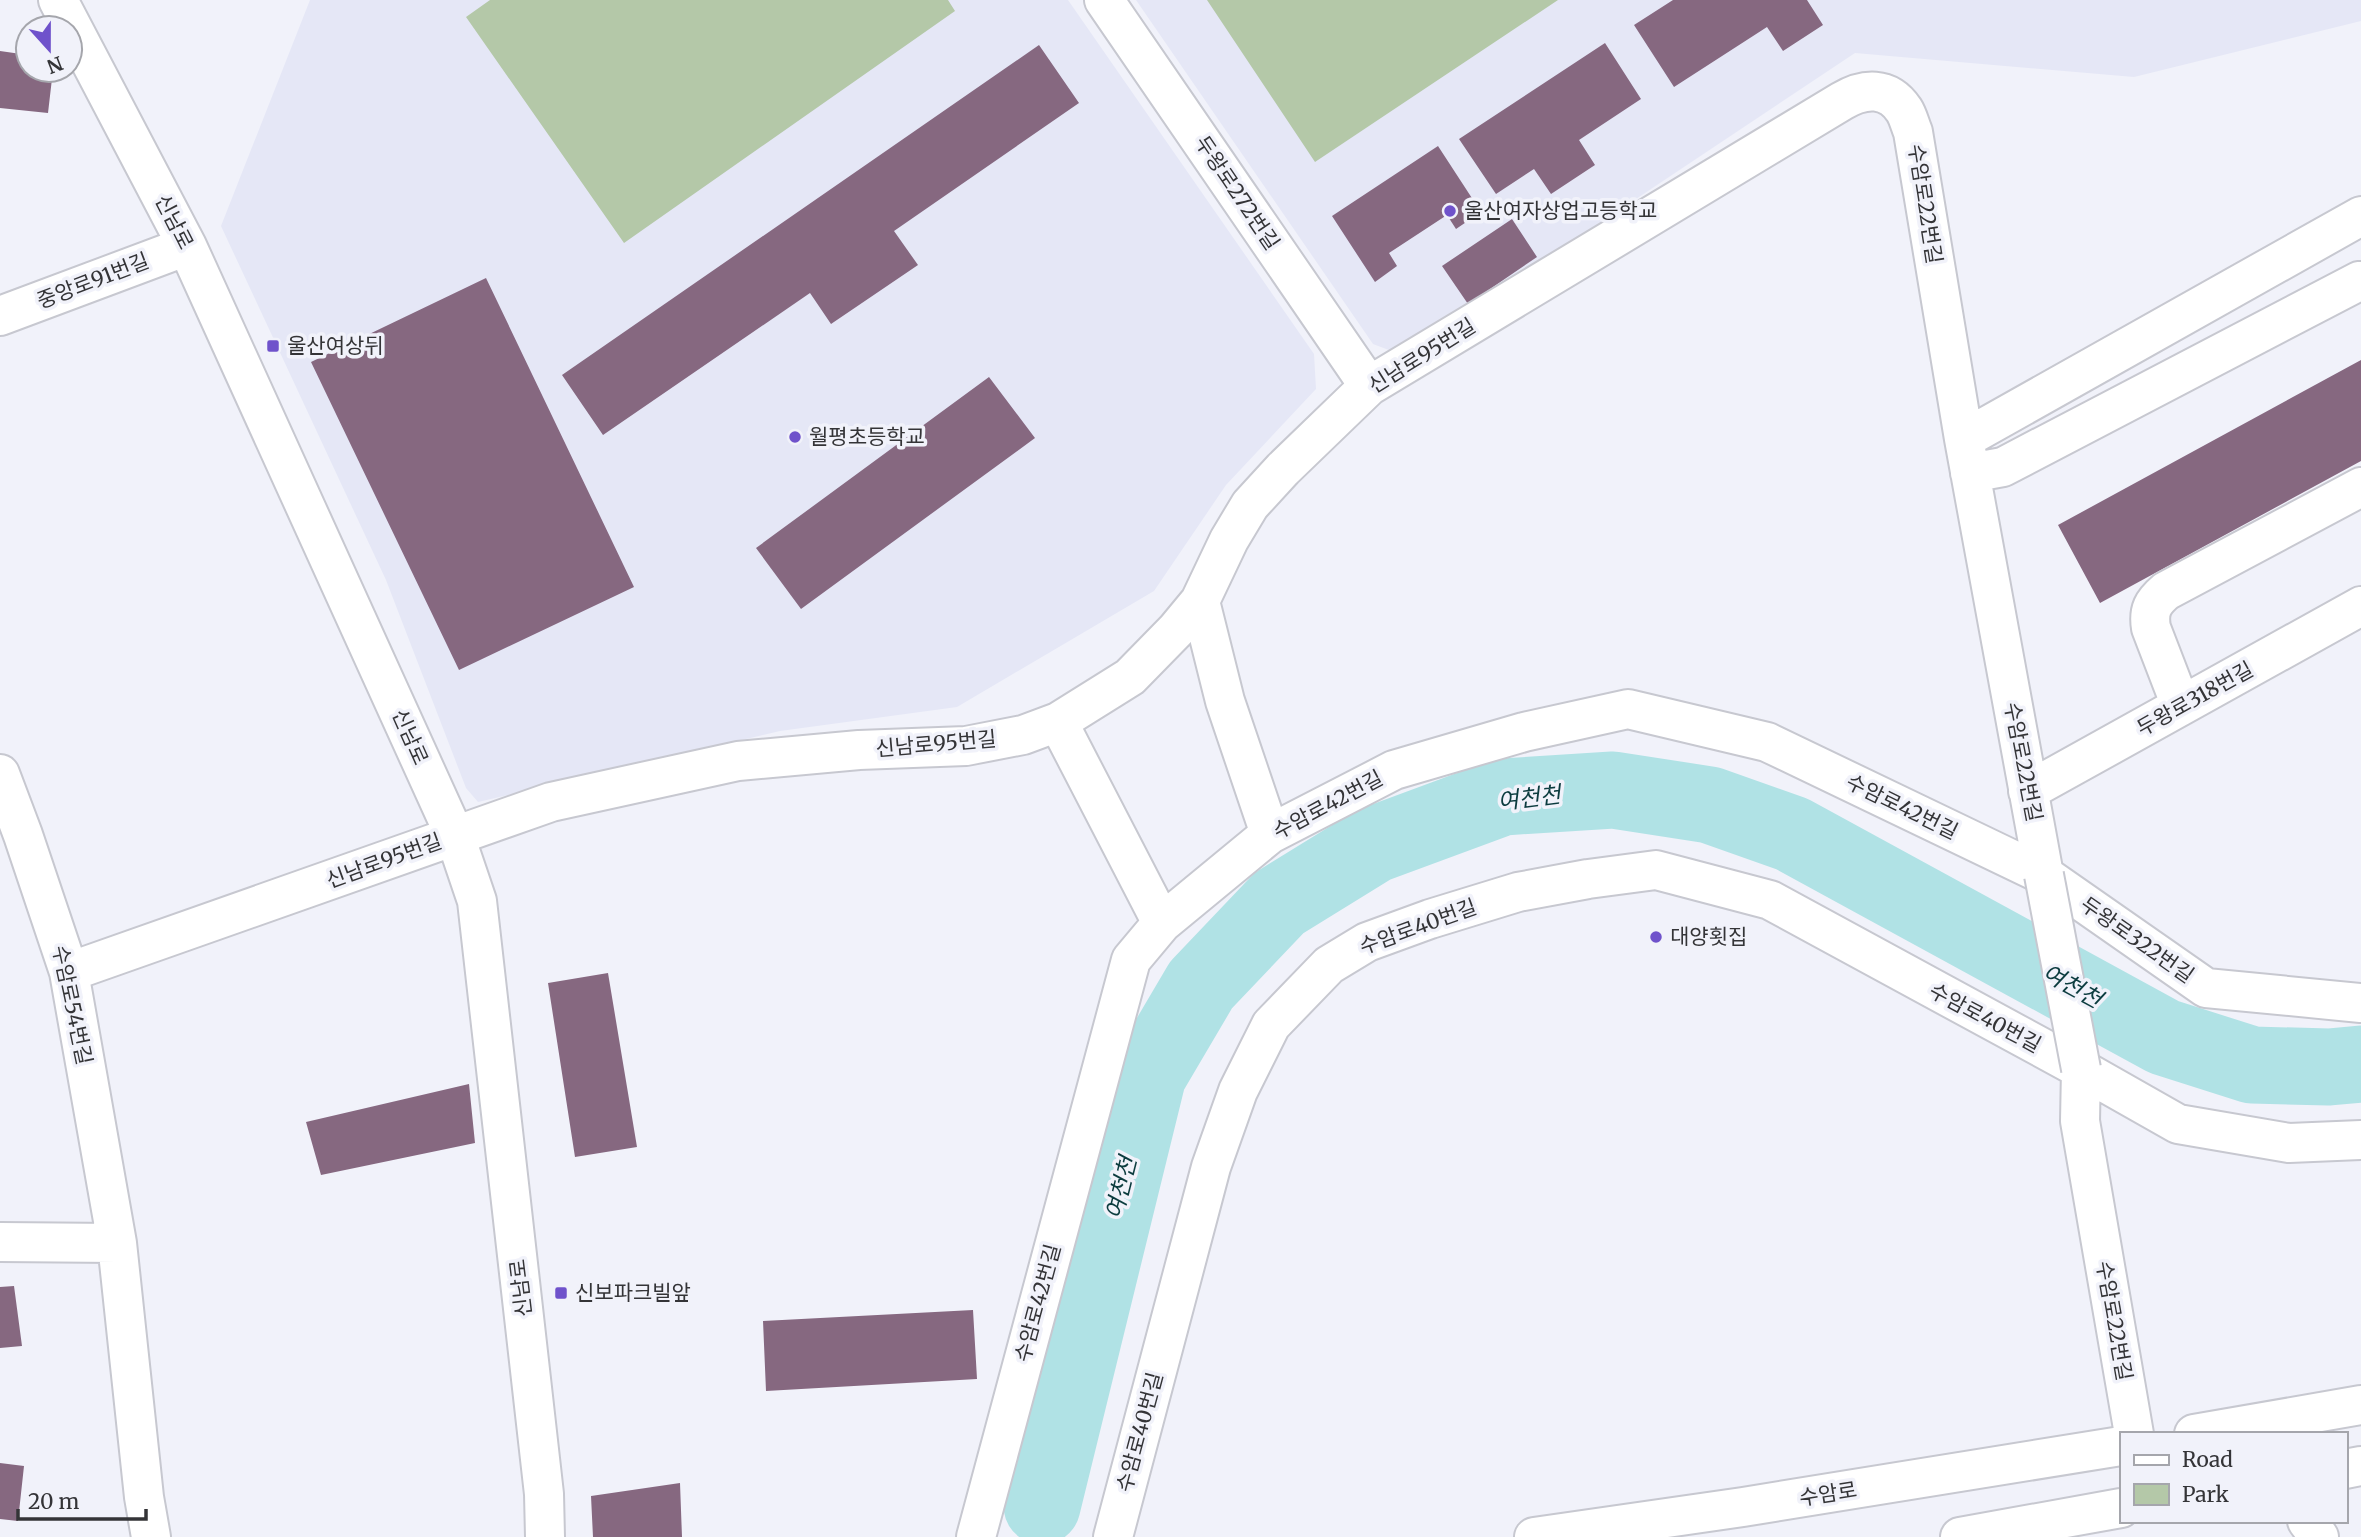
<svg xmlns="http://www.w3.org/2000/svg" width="2361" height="1537" font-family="Merriweather,'Noto Sans KR',serif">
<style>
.built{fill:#e5e7f6}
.green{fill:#b4c8a8}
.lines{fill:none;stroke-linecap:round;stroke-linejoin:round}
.river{stroke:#b0e2e5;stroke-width:77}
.building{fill:#866880}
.minor-casing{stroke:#c7c8d0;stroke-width:42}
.major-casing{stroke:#c7c8d0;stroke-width:42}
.minor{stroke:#fff;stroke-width:38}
.major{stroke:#fff;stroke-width:38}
.minor-bridge-casing{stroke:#c7c8d0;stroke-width:42;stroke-linecap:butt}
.minor-bridge{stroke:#fff;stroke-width:38}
.poi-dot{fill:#6f52cb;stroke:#f1f2fa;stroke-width:2.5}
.labels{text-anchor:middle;stroke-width:7;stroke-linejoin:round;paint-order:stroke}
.street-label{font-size:21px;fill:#343437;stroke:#f1f2fa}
.poi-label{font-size:21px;fill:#343437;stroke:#f1f2fa;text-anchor:start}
.water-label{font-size:23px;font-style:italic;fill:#0c3c3f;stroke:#f1f2fa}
</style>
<rect width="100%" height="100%" fill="#f1f2fa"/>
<!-- built -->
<path class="built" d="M310 0H1068L1314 354 1316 389 1226 485 1154 591 957 707 780 731 478 802 466 788 386 580 221 226Z
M1136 0H2361V21L2134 77 1855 53 1402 355 1373 344Z"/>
<!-- green -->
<path class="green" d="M490 0H948L955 11 624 243 466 17Z
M1207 0H1558L1315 162Z"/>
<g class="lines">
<!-- river -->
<path class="river" d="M1042 1506 1148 1075 1201 985 1279 903 1373 845 1503 797 1613 790 1710 805 1792 834 2164 1037 2252 1065 2329 1067 2361 1064"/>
</g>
<!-- building -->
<path class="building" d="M1673 0H1807L1823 25 1783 51 1767 27 1674 87 1634 25Z
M1605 43 1641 99 1579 140 1595 165 1551 194 1534 169 1496 194 1459 139Z
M1039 45 1079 103 894 231 918 265 831 324 810 293 603 435 562 375Z
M0 51 28 55V70H53L48 113 0 108Z
M1438 146 1481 212 1456 229 1447 215 1389 253 1397 266 1375 282 1332 216Z
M1512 219 1537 257 1468 304 1442 266Z
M486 278 634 587 459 670 311 362Z
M2361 360V461L2100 603 2058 525Z
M989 377 1035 438 801 609 756 548Z
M608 973 637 1147 575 1157 548 983Z
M469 1084 475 1143 321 1175 306 1122Z
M14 1286 22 1346 0 1348V1287Z
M973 1310 977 1379 766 1391 763 1321Z
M0 1463 24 1466 18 1521 0 1519Z
M680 1483 682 1537H593L591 1496Z"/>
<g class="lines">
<!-- minor casing -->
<g class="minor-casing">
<path id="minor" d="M58 0 187 246 455 836 477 901 544 1494 545 1537
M1104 0 1369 386
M0 316 187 246
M1964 439 2361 216
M1970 473 2003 467 2359 281
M1200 601 1225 701 1270 834
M2181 706 2151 628C2148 610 2153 602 2166 591L2361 487
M1058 722 1162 923
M0 774 23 835 69 972 117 1243 144 1497 151 1537
M2028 791 2361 606
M69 972 551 802 738 761 859 750 966 746 1023 735 1058 722 1130 677 1176 630 1200 601 1229 540 1250 505 1283 469 1369 386 1842 101C1864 88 1888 86 1904 110 1908 116 1910 125 1913 132L1964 439 2044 875
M2081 1069 2080 1121 2134 1434
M0 1242 117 1243
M2307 1521 2319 1537
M976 1537 1131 960 1162 923 1270 834 1394 770 1524 732 1628 709 1767 742 2044 875 2206 988 2361 1003
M1113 1537 1211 1167 1238 1091 1271 1025 1329 965 1367 942 1430 919 1518 892 1588 879 1656 870 1770 900 2081 1069 2178 1124 2289 1143 2361 1140"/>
</g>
<!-- major casing -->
<g class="major-casing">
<path id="major" d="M2194 1434 2361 1405
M2345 1469 2361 1466
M1534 1537 1743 1507 2121 1446
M1960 1537 2121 1508"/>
</g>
<!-- minor -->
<use href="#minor" class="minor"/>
<!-- major -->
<use href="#major" class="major"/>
<!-- minor-bridge casing -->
<g class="minor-bridge-casing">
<path id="minor-bridge" d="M2044 875 2081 1069"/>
</g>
<!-- minor-bridge -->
<use href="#minor-bridge" class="minor-bridge"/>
</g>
<!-- markers -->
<g class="poi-dot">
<circle cx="1450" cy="211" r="7"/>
<rect x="266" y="339" width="14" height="14" rx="3.5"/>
<circle cx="795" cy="437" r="7"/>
<circle cx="1656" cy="937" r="7"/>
<rect x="554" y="1286" width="14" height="14" rx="3.5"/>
</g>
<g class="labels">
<!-- street labels -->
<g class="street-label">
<text transform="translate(1237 193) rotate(56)" y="7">두왕로272번길</text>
<text transform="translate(1925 204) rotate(81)" y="7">수암로22번길</text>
<text transform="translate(174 222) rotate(63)" y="7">신남로</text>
<text transform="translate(93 281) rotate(-21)" y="7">중앙로91번길</text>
<text transform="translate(1422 356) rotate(-32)" y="7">신남로95번길</text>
<text transform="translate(2195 699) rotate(-29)" y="7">두왕로318번길</text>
<text transform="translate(410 737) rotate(66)" y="7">신남로</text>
<text transform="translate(936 744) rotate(-5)" y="7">신남로95번길</text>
<text transform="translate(2023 762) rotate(79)" y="7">수암로22번길</text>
<text transform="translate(1328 805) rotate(-28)" y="7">수암로42번길</text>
<text transform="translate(1902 807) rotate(26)" y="7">수암로42번길</text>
<text transform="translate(384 861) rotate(-20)" y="7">신남로95번길</text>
<text transform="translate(1418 927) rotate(-20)" y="7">수암로40번길</text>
<text transform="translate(2137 940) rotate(35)" y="7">두왕로322번길</text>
<text transform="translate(72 1005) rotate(78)" y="7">수암로54번길</text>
<text transform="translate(1985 1018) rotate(28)" y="7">수암로40번길</text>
<text transform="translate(521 1288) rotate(-97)" y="7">신남로</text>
<text transform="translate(1038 1303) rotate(-75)" y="7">수암로42번길</text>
<text transform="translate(2114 1321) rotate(80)" y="7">수암로22번길</text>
<text transform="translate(1140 1432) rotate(-75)" y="7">수암로40번길</text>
<text transform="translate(1828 1494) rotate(-9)" y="7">수암로</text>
</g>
<!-- poi labels -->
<g class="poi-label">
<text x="1464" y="218">울산여자상업고등학교</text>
<text x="287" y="353">울산여상뒤</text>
<text x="809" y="444">월평초등학교</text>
<text x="1670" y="944">대양횟집</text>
<text x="575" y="1300">신보파크빌앞</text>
</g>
<!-- water labels -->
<g class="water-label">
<text transform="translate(1529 798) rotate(-7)" y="8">여천천</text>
<text transform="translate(2072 986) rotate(29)" y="8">여천천</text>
<text transform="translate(1121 1188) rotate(-76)" y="8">여천천</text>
</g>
</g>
<!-- legend -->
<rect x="2120" y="1432" width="228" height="91" fill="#f1f2fa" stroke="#a5a6ac" stroke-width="2"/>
<rect x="2134" y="1455" width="35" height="10" fill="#ffffff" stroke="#a5a6ac" stroke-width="2"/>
<text x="2182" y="1467" font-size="21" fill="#343437">Road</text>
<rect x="2134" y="1484" width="35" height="21" fill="#b4c8a8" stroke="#a5a6ac" stroke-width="2"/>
<text x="2182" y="1502" font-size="21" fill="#343437">Park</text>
<!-- north arrow -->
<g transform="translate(49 49) rotate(159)"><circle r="33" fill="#f1f2fa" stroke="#a5a6ac" stroke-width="2"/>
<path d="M0-5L12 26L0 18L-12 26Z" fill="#6f52cb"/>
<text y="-10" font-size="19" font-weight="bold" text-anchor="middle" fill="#343437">N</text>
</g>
<!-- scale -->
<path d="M18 1509v10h128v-10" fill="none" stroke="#343437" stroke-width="3.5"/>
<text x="28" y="1509" font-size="21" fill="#343437" stroke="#f1f2fa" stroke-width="5" paint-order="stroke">20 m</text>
</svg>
